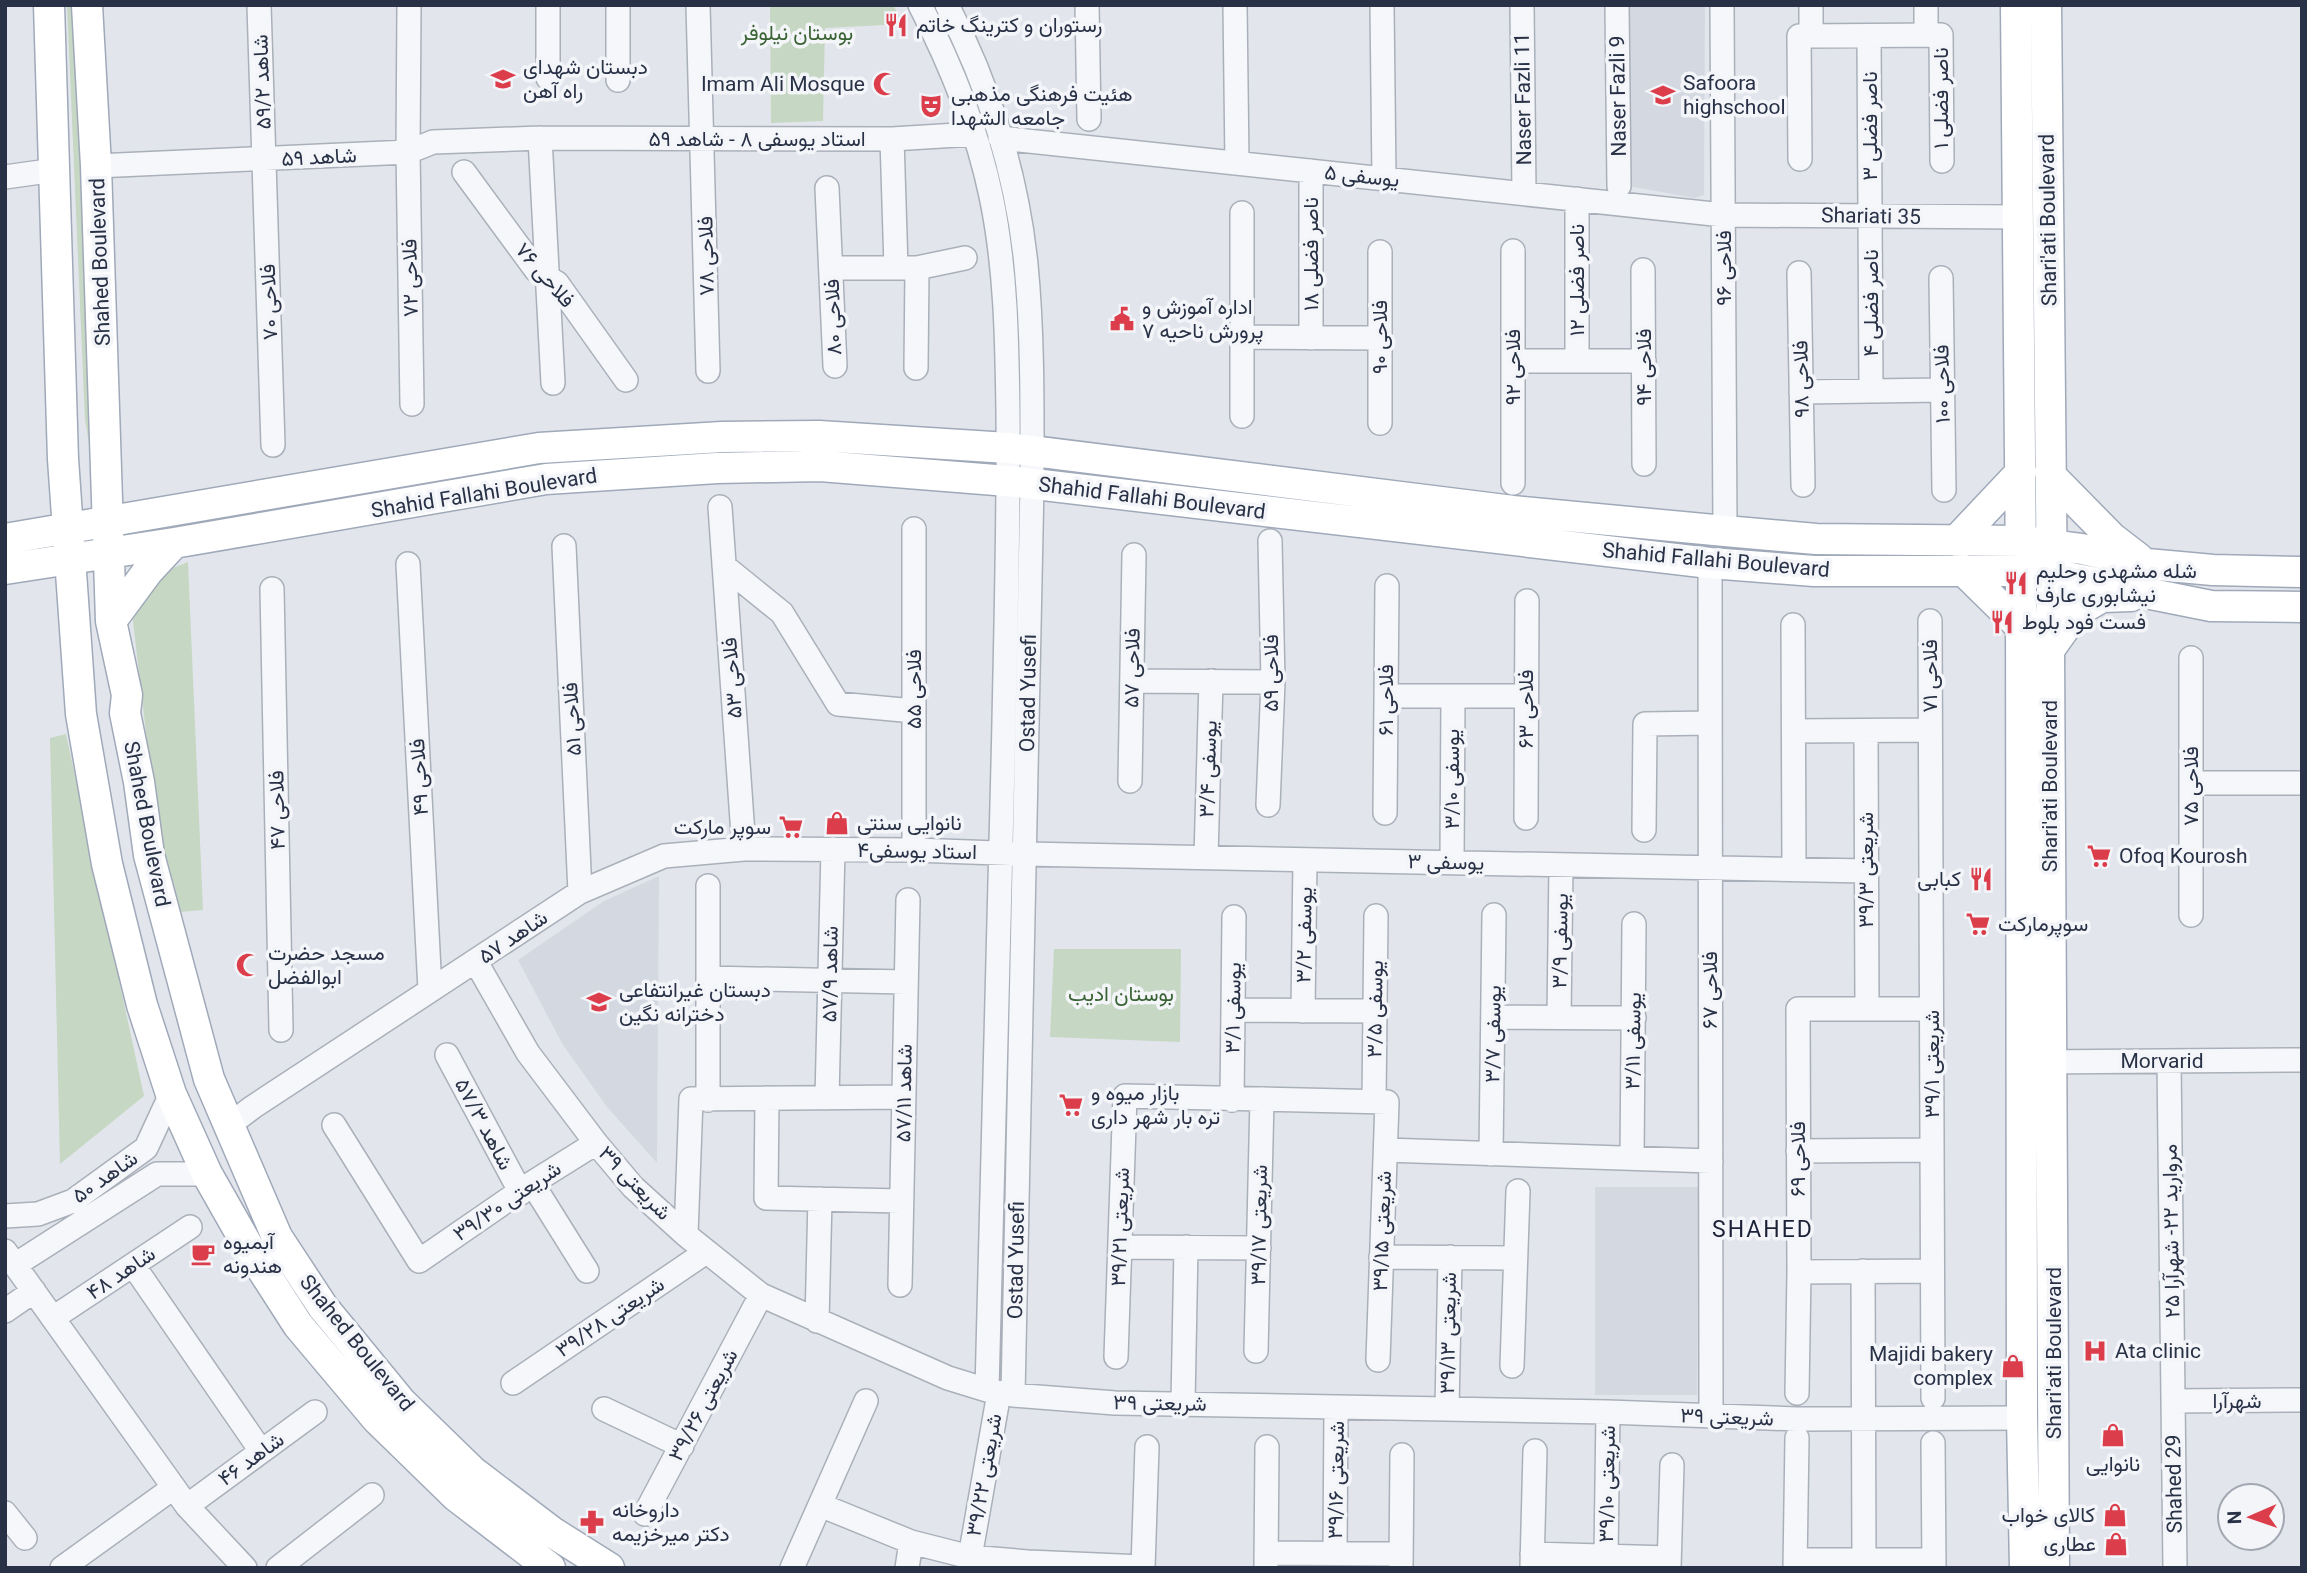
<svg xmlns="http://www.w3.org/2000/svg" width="2307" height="1573" font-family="Roboto,Vazirmatn,sans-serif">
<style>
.built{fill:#d4d8e1}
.green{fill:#c6d7c3}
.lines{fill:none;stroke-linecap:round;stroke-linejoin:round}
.minor-casing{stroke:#aab0ba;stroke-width:26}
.major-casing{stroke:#a0a9b9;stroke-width:33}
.minor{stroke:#f6f7fa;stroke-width:23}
.major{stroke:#fff;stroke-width:30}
.labels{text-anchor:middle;stroke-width:7;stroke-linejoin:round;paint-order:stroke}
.poi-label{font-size:21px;fill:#283146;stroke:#f3f5f9;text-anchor:start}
.park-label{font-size:21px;fill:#3a6334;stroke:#f3f5f9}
.street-label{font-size:21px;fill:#283146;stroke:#f3f5f9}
.neighbourhood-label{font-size:23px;letter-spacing:2px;fill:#1b2237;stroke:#f3f5f9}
</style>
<rect width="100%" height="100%" fill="#e2e6ec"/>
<!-- built -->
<path class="built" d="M1620 5H1705L1704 195 1695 198 1622 185Z
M659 876 657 1163 607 1107 563 1045 518 960 604 901Z
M1595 1187H1698L1697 1395H1595Z"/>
<!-- green -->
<path class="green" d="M67 5H74L76 28 94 472 85 420Z
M770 5H893L904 24 825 28 823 121 771 123Z
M188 562 203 910 167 913 131 604 144 579Z
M66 734 144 1096 60 1164 50 738Z
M1054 949H1181L1180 1042 1050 1037Z"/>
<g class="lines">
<!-- minor casing -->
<g class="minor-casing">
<path id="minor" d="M259 5 273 445
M409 5 408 152 412 404
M618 5V80
M698 5 708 371
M920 5C951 65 977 129 991 196 1006 267 1007 340 1008 413 1009 516 1006 619 1004 722 999 945 992 1168 987 1390
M947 5C989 85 1017 175 1026 265 1033 337 1032 411 1032 484L1013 1395
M1087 5 1089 119
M1235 5 1237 163
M1382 5 1384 179
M1522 5 1524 193
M1617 5 1619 186
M1722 5 1725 531
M1811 5V36
M1926 5V35
M1869 36 1871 391
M548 78V5
M540 138 553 383
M1000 138 1723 215 2018 217
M892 139 896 267
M1800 159 1799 36 1941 35 1942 161
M96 166 408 152 433 142 540 138 892 139 974 134
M464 172 536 270 557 283 626 380
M5 177 55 170
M827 188 835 366
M1577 199V361
M1513 251V483
M831 268H917L965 258
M1643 270 1644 464
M1799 273 1803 485
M1941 278 1944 490
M1242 337 1380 338
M1311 338V171
M1513 361H1644
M916 368 917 268
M1801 392 1942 390
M1242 416V213
M1380 423V252
M720 507 744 849
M564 546 580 892
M1710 563 1711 1416
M408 564 430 990
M724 566 782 613 838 704 914 711
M272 589 281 1030
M1930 621 1933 1398
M1793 625 1794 869
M2191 658V915
M1132 681 1273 682
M1386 696H1526
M1794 731 1930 730
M1866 731 1867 1009
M1130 781 1134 555
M2191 783H2302
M1268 805 1273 682 1270 541
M1385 813 1387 586
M1526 818 1527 601
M1644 830 1645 724 1710 723
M914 850V529
M1206 857 1211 681
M1452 862 1453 696
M708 886V1100
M476 962 528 1053 596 1143 633 1187 686 1235 761 1295 948 1378 987 1390 1013 1395 1115 1403 1608 1412 1797 1419 2022 1418
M708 978 906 982
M1233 1010 1375 1011
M1303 1011 1305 860
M1493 1017 1634 1018
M1559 1017 1561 865
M447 1055 521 1193
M2169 1061 2175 1568
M2036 1062 2302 1060
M767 1098 766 1198 901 1201
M827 1098 833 849
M1232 1100 1234 917
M1374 1101 1376 916
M229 1125 253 1107 580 892 664 856 744 849 914 850 1025 854 1866 871
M334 1125 419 1261 532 1183 596 1143
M1386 1150 1711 1161
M1798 1151 1932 1150
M1491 1154 1494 915
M1632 1158 1634 924
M532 1183 587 1271
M5 1216 38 1214 73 1201 146 1148 171 1094
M686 1235 691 1099 904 1097
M1120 1247 1259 1248
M5 1251 187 1506 245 1568
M1381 1257 1515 1258
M15 1265 157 1174H207
M133 1265 261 1451
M1863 1271 1864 1560
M1799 1272 1932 1271
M900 1285 908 900
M5 1311 34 1291
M53 1318 190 1227
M817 1321 820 1199
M1256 1351 1262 1099
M1116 1357 1125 1096 1387 1102 1378 1360
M1512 1366 1518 1191
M513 1383 706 1252
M1797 1393 1799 1272 1798 1009H1931
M2173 1401 2302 1400
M1183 1403 1186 1247
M604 1409 682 1446
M1447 1409 1450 1257
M1933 1443 1934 1568
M820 1505 911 1542 970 1557 1028 1562 1143 1567
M187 1506 315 1412
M5 1513 25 1538
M645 1514 761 1295
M1335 1552 1336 1407
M1266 1553 1401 1554
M1532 1554 1669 1558
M1606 1556 1608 1412
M970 1557 999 1393
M1796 1560H1934
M1266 1567 1267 1447
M1532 1567 1535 1451
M62 1568 173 1488
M278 1568 372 1495
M792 1568 866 1401
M907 1568 911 1542
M1143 1568 1147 1447
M1401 1568 1402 1455
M1669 1568 1672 1465
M1795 1568 1797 1438"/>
</g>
<!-- major casing -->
<g class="major-casing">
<path id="major" d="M49 5 63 459 81 714 107 864 142 1005 171 1094 207 1174 253 1255 298 1325 377 1419 456 1496 550 1568
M87 5 96 166 111 621 127 695 125 713 139 782 149 855 209 1079 277 1237 323 1307 401 1402 473 1472 552 1532 609 1568
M2016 5 2021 571 2022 1418 2025 1568
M2046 5 2052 595 2049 650 2054 1568
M2051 476 2112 538 2138 558
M5 539 539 448 722 437 819 436 1008 448 1513 511 1725 531 1816 539 2021 541 2082 549 2147 564 2213 570 2302 572
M1956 541 2021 472
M5 569 174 543 546 479 717 468 820 466 1008 481 1710 563 1814 571H2021L2051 574 2211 606 2302 607
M1963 570 2021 627
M111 621 148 571 174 543
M2049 650 2076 612 2102 597 2131 596"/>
</g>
<!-- minor -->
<use href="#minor" class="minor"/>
<!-- major -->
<use href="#major" class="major"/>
</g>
<!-- icons -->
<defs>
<g id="restaurant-bare" transform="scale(1.89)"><path d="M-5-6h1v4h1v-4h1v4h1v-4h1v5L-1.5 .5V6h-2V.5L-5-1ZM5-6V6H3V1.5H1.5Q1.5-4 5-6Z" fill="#dc3d4a" stroke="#f3f5f9" stroke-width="2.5" paint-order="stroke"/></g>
<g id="school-bare" transform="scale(1.89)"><path d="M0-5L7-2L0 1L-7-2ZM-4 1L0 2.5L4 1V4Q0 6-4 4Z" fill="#dc3d4a" stroke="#f3f5f9" stroke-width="2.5" paint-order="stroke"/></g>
<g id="mosque-bare" transform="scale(1.89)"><path d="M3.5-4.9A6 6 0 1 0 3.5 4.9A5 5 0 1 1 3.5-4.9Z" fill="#dc3d4a" stroke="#f3f5f9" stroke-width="2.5" paint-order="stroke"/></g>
<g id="theatre-bare" transform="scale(1.89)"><path d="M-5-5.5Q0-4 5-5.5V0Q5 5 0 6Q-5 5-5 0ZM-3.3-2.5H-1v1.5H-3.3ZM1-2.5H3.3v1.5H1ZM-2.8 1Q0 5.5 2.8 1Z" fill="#dc3d4a" stroke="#f3f5f9" stroke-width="2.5" paint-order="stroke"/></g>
<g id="civic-bare" transform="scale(1.89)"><path d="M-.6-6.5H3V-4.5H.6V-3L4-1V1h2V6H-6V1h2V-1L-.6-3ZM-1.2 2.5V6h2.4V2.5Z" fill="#dc3d4a" stroke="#f3f5f9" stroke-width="2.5" paint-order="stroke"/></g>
<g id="shop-bare" transform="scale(1.89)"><path d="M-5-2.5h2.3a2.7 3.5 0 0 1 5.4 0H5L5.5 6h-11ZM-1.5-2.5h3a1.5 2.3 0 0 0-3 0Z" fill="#dc3d4a" stroke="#f3f5f9" stroke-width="2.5" paint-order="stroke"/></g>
<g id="supermarket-bare" transform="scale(1.89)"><path d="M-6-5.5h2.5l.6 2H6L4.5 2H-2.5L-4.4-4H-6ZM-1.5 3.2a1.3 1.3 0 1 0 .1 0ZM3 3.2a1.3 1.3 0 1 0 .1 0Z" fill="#dc3d4a" stroke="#f3f5f9" stroke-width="2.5" paint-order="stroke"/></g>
<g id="cafe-bare" transform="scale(1.89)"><path d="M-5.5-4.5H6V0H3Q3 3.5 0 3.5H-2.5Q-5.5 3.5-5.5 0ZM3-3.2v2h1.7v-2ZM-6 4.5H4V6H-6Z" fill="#dc3d4a" stroke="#f3f5f9" stroke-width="2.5" paint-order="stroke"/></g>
<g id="hospital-bare" transform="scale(1.89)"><path d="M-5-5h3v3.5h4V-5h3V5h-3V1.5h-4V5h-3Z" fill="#dc3d4a" stroke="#f3f5f9" stroke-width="2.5" paint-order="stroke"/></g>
<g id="pharmacy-bare" transform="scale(1.89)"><path d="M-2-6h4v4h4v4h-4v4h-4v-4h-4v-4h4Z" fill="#dc3d4a" stroke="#f3f5f9" stroke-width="2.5" paint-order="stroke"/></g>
</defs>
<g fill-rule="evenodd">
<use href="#restaurant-bare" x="896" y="25"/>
<use href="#school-bare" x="503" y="79"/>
<use href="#mosque-bare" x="885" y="84"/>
<use href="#school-bare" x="1663" y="95"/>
<use href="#theatre-bare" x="931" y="106"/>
<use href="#civic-bare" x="1122" y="319"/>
<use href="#restaurant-bare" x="2016" y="583"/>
<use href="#restaurant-bare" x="2002" y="622"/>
<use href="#shop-bare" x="837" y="823"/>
<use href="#supermarket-bare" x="791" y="827"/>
<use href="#supermarket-bare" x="2099" y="856"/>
<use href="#restaurant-bare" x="1981" y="879"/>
<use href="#supermarket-bare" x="1978" y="924"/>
<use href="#mosque-bare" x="248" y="965"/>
<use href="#school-bare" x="599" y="1002"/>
<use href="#supermarket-bare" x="1071" y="1105"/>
<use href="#cafe-bare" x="203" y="1254"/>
<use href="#hospital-bare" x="2095" y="1351"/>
<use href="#shop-bare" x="2013" y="1366"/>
<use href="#shop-bare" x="2113" y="1435"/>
<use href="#shop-bare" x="2115" y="1515"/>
<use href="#pharmacy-bare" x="592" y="1522"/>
<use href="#shop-bare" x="2116" y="1544"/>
</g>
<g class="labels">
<!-- poi labels -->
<g class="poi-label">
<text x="916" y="32">رستوران و کترینگ خاتم</text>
<text x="523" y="74">دبستان شهدای<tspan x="523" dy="24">راه آهن</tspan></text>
<text x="1683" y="90">Safoora<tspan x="1683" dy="24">highschool</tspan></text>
<text x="865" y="91" text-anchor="end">Imam Ali Mosque</text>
<text x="951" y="101">هئیت فرهنگی مذهبی<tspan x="951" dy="24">جامعه الشهدا</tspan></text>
<text x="1142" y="314">اداره آموزش و<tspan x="1142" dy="24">پرورش ناحیه ۷</tspan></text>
<text x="2036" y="578">شله مشهدی وحلیم<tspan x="2036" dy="24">نیشابوری عارف</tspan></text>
<text x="2022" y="629">فست فود بلوط</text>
<text x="857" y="830">نانوایی سنتی</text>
<text x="771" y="834" text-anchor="end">سوپر مارکت</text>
<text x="2119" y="863">Ofoq Kourosh</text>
<text x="1961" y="886" text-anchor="end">کبابی</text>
<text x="1998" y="931">سوپرمارکت</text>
<text x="268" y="960">مسجد حضرت<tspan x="268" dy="24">ابوالفضل</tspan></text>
<text x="619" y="997">دبستان غیرانتفاعی<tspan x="619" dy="24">دخترانه نگین</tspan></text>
<text x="1091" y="1100">بازار میوه و<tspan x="1091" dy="24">تره بار شهر داری</tspan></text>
<text x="223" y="1249">آبمیوه<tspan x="223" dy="24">هندونه</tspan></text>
<text x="2115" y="1358">Ata clinic</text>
<text x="1993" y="1361" text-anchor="end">Majidi bakery<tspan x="1993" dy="24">complex</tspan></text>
<text x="2113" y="1471" text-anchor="middle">نانوایی</text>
<text x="612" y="1517">داروخانه<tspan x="612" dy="24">دکتر میرخزیمه</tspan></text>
<text x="2095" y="1522" text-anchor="end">کالای خواب</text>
<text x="2096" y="1551" text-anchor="end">عطاری</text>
</g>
<!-- park labels -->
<g class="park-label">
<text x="797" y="40">بوستان نیلوفر</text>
<text x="1121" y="1001">بوستان ادیب</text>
</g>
<!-- street labels -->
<g class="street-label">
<text transform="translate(262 82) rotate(-92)" y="7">شاهد ۵۹/۲</text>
<text transform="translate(1618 96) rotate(-91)" y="7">Naser Fazli 9</text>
<text transform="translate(1941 98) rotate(-90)" y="7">ناصر فضلی ۱</text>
<text transform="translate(1523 99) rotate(-91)" y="7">Naser Fazli 11</text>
<text transform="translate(1870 126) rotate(-90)" y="7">ناصر فضلی ۳</text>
<text x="757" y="146">استاد یوسفی ۸ - شاهد ۵۹</text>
<text transform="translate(319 157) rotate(-3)" y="7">شاهد ۵۹</text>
<text transform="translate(1362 176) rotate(6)" y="7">یوسفی ۵</text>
<text transform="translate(1871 216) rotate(1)" y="7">Shariati 35</text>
<text transform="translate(2048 220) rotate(-91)" y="7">Shari'ati Boulevard</text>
<text transform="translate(1311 254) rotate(-90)" y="7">ناصر فضلی ۱۸</text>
<text transform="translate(706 256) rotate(-91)" y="7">فلاحی ۷۸</text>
<text transform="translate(100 262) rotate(-92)" y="7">Shahed Boulevard</text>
<text transform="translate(1724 268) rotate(-90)" y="7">فلاحی ۹۶</text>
<text transform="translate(545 275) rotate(49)" y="7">فلاحی ۷۶</text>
<text transform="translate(410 278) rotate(-91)" y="7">فلاحی ۷۲</text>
<text transform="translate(1577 280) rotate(-90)" y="7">ناصر فضلی ۱۲</text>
<text transform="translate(269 302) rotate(-92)" y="7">فلاحی ۷۰</text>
<text transform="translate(1871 303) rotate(-90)" y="7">ناصر فضلی ۴</text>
<text transform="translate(833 317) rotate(-92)" y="7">فلاحی ۸۰</text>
<text transform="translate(1380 337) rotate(-90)" y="7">فلاحی ۹۰</text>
<text transform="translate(1513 367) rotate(-90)" y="7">فلاحی ۹۲</text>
<text transform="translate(1644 367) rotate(-90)" y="7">فلاحی ۹۴</text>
<text transform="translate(1801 379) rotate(-91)" y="7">فلاحی ۹۸</text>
<text transform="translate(1942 384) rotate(-91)" y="7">فلاحی ۱۰۰</text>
<text transform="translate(484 493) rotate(-9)" y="7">Shahid Fallahi Boulevard</text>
<text transform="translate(1152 498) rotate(7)" y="7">Shahid Fallahi Boulevard</text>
<text transform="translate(1716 560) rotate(5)" y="7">Shahid Fallahi Boulevard</text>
<text transform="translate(1132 668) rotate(-89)" y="7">فلاحی ۵۷</text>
<text transform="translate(1271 673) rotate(-90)" y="7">فلاحی ۵۹</text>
<text transform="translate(1930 676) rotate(-90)" y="7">فلاحی ۷۱</text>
<text transform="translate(732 678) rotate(-94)" y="7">فلاحی ۵۳</text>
<text transform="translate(914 689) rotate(-90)" y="7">فلاحی ۵۵</text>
<text transform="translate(1028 693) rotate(-89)" y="7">Ostad Yusefi</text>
<text transform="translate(1386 700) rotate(-90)" y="7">فلاحی ۶۱</text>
<text transform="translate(1526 709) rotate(-90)" y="7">فلاحی ۶۳</text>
<text transform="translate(572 719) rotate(-93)" y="7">فلاحی ۵۱</text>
<text transform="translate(1208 769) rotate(-88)" y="7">یوسفی ۳/۴</text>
<text transform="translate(419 777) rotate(-93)" y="7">فلاحی ۴۹</text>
<text transform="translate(1452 779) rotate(-90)" y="7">یوسفی ۳/۱۰</text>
<text transform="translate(2050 786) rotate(-90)" y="7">Shari'ati Boulevard</text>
<text transform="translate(2191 786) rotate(-90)" y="7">فلاحی ۷۵</text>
<text transform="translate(277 810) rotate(-91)" y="7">فلاحی ۴۷</text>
<text transform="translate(147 824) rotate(79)" y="7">Shahed Boulevard</text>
<text transform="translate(917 851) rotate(1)" y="7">استاد یوسفی۴</text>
<text transform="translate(1446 862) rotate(1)" y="7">یوسفی ۳</text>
<text transform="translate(1866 870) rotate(-90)" y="7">شریعتی ۳۹/۳</text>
<text transform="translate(1304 935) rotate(-89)" y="7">یوسفی ۳/۲</text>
<text transform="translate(513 937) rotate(-34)" y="7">شاهد ۵۷</text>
<text transform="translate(1560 941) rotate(-89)" y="7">یوسفی ۳/۹</text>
<text transform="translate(830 974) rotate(-89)" y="7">شاهد ۵۷/۹</text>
<text transform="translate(1710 990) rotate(-90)" y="7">فلاحی ۶۷</text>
<text transform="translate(1233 1008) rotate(-89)" y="7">یوسفی ۳/۱</text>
<text transform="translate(1375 1009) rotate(-89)" y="7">یوسفی ۳/۵</text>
<text transform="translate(1493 1034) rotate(-89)" y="7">یوسفی ۳/۷</text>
<text transform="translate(1633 1041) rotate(-89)" y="7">یوسفی ۳/۱۱</text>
<text x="2162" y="1068">Morvarid</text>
<text transform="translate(1932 1064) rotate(-90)" y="7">شریعتی ۳۹/۱</text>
<text transform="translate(904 1093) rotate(-89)" y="7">شاهد ۵۷/۱۱</text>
<text transform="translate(484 1124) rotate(62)" y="7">شاهد ۵۷/۳</text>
<text transform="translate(1798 1159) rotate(-90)" y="7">فلاحی ۶۹</text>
<text transform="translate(105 1177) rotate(-35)" y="7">شاهد ۵۰</text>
<text transform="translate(635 1183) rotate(46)" y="7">شریعتی ۳۹</text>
<text transform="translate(507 1201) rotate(-34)" y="7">شریعتی ۳۹/۳۰</text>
<text transform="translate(1259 1225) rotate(-89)" y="7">شریعتی ۳۹/۱۷</text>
<text transform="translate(1120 1227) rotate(-88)" y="7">شریعتی ۳۹/۲۱</text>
<text transform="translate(1382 1231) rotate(-88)" y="7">شریعتی ۳۹/۱۵</text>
<text transform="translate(2171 1231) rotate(-91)" y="7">مروارید ۲۲- شهرآرا ۲۵</text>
<text transform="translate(1016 1260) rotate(-89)" y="7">Ostad Yusefi</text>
<text transform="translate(121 1273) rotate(-34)" y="7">شاهد ۴۸</text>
<text transform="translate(610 1317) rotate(-34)" y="7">شریعتی ۳۹/۲۸</text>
<text transform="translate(1448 1333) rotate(-89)" y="7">شریعتی ۳۹/۱۳</text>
<text transform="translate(357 1343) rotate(51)" y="7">Shahed Boulevard</text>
<text transform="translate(2054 1353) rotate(-90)" y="7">Shari'ati Boulevard</text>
<text x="2237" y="1408">شهرآرا</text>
<text transform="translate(1160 1403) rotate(1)" y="7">شریعتی ۳۹</text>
<text transform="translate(703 1405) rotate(-62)" y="7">شریعتی ۳۹/۲۶</text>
<text transform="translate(1727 1417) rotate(2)" y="7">شریعتی ۳۹</text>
<text transform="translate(251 1459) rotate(-36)" y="7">شاهد ۴۶</text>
<text transform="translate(984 1475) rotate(-80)" y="7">شریعتی ۳۹/۲۲</text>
<text transform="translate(1336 1480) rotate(-89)" y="7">شریعتی ۳۹/۱۶</text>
<text transform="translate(1607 1484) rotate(-89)" y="7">شریعتی ۳۹/۱۰</text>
<text transform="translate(2174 1484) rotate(-91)" y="7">Shahed 29</text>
</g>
<!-- neighbourhood labels -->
<g class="neighbourhood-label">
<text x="1763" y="1237">SHAHED</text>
</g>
</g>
<!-- border -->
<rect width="2307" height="1573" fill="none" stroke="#283146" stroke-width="14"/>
<!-- north arrow -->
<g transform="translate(2251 1517) rotate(268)"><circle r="33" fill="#f3f5f9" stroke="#a2a7b1" stroke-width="2"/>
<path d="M0-5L12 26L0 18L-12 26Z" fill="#dc3d4a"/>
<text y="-10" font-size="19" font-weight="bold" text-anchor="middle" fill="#283146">N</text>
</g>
</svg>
